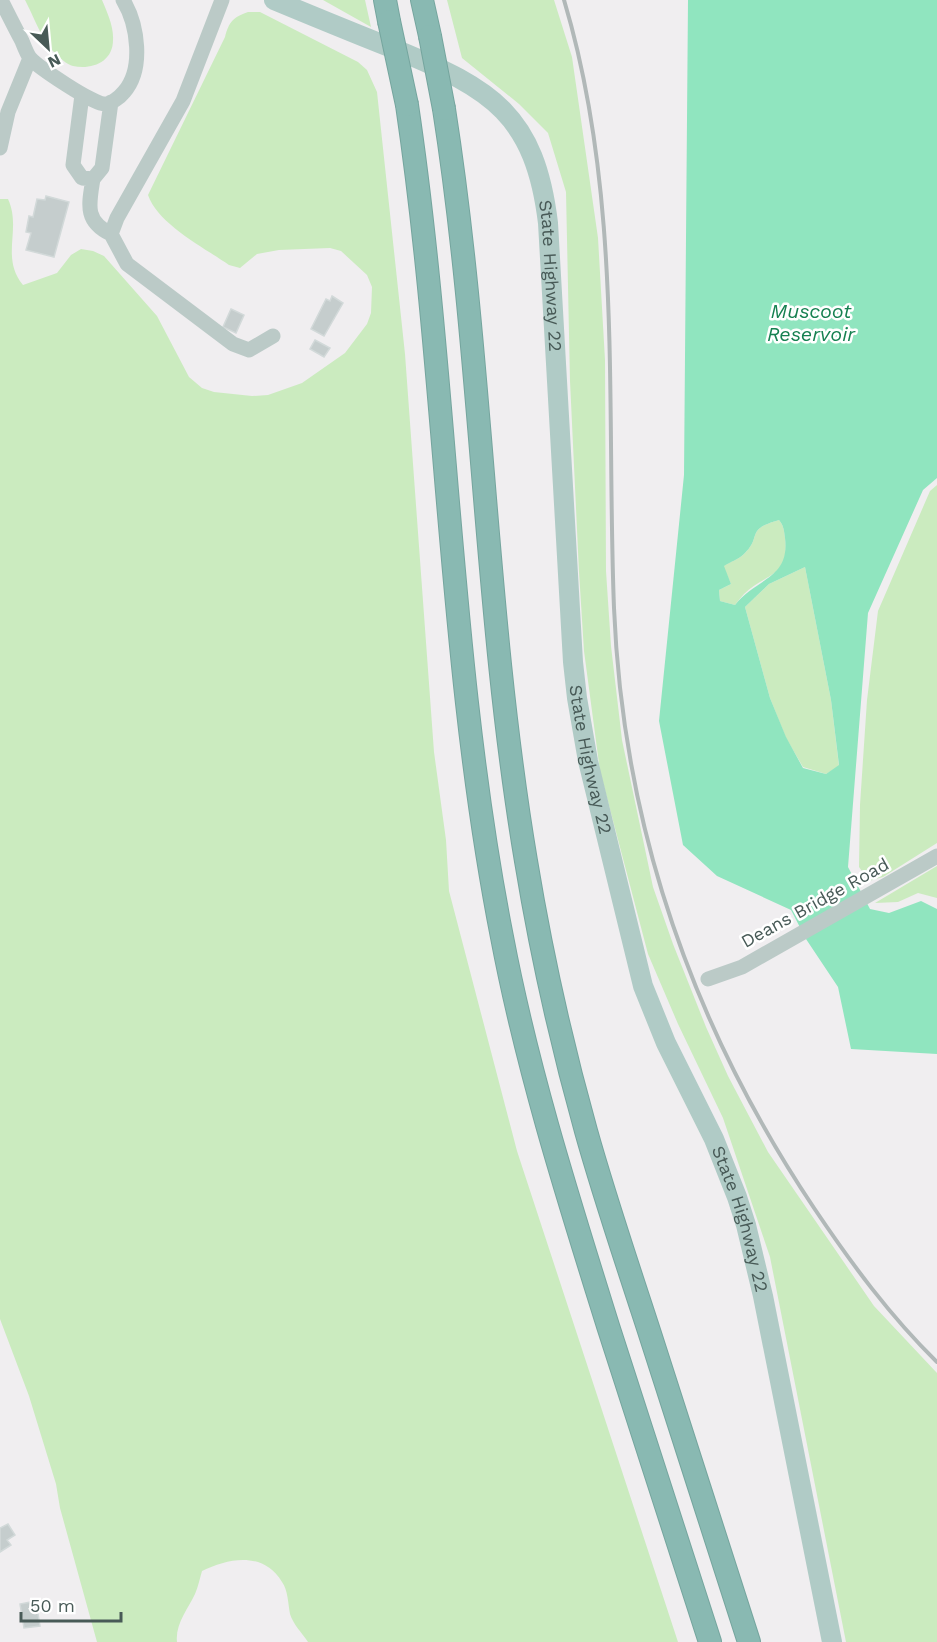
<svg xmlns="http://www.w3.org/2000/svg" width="937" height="1642" font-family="'Work Sans',sans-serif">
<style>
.green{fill:#cbebbf}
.water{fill:#90e5bf;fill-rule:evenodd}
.building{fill:#c5cdcd;stroke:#d2d9d9;stroke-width:1.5}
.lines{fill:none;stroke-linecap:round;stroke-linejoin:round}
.highway-casing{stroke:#75a59e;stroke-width:24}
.minor{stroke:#bbcac7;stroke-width:15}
.major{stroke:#b0cbc6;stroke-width:20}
.highway{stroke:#89b9b2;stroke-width:22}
.rail{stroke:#b1b8b8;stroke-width:4}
.highway-bridge-casing{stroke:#75a59e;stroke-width:24;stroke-linecap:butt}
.highway-bridge{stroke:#89b9b2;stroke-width:22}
.labels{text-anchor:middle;stroke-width:5;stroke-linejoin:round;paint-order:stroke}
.street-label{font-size:18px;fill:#485a57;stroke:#fff}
.water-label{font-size:20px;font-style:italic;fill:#168151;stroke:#fff}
</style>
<rect width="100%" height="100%" fill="#f0eef0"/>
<!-- green -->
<path class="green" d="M25 0H102C107 12 114 27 113 40 113 62 92 70 73 66 67 65 59 57 54 52 43 42 33 15 25 0Z
M323 0H365L371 27Z
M447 0H554L572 57 598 238 605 360 606 571 611 646 622 740 653 887 673 944 706 1027 728 1076 768 1152 874 1306 937 1373V1642H846L770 1257 723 1118 678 1024 648 954 600 771 584 651 579 572 570 381 566 192 548 133 519 104 462 58Z
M248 12H260L358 62 367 70 377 92 405 354 434 752 446 840 449 891 517 1151 678 1642H308C302 1633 293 1624 290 1614 288 1604 288 1590 282 1582 263 1551 229 1558 202 1571 200 1578 198 1587 195 1594 188 1609 175 1624 177 1642H97L60 1508 56 1484 29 1396 0 1319V199H8C22 229 0 257 23 285L57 273 71 255 81 249 93 251 104 256 157 316 189 377 202 388 214 392 252 396 268 395 302 383 345 353 367 324 371 313 372 287 367 275 341 251 330 248 279 250 257 254 240 268 229 265C203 247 158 224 148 195L225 37C229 22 233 17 248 12Z
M937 485V843L883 877 869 881 859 867 860 805 867 700 878 611 930 491Z
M779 520C784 526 784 531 785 538 790 578 765 573 744 594 741 597 738 601 735 605L720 601 719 590 731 584 723 566C730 562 739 559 744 554 763 536 744 530 779 520Z
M805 567 831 700 839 766 826 774 803 767 786 738 770 698 745 607 769 584Z
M937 866V898L918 893 898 902 875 903Z"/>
<!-- water -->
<path class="water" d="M688 0H937V478L923 490 868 613 848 867 870 909 889 913 921 901 937 909V1054L851 1049 838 987 806 939 791 910 717 876 683 845 659 721 684 475ZM779 520C784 526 784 531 785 538 790 579 756 578 735 605L720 601 719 590 731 584 724 566C730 562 739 559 744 554 763 536 744 530 779 520ZM805 567 831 700 839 765 826 774 803 768 786 737 770 698 745 607 769 584Z"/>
<!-- building -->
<path class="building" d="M46 196 69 202 54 257 26 250 31 233 26 232 29 216 33 217 37 199 45 200Z
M332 296 343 303 324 336 311 329 326 299 330 301Z
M231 309 244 315 236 333 223 327Z
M315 340 330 348 324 357 310 349Z
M8 1524 15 1535 7 1540 11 1545 0 1552V1528Z
M36 1601 40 1626 24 1628 20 1604Z"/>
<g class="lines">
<!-- highway casing -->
<g class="highway-casing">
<path id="highway" d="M385 0 389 21
M422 0 430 36
M407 105C448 382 448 663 502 937 527 1069 568 1198 608 1326 642 1431 676 1537 710 1642
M444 109C483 358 484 612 526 861 541 952 561 1042 586 1131 605 1199 628 1266 650 1334 683 1437 716 1539 749 1642"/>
</g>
<!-- minor -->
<path class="minor" d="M1 0C8 14 15 28 22 41 24 46 27 54 30 58 38 67 94 105 105 104 111 104 120 97 124 92 144 69 138 25 123 0
M82 95 73 165 82 178 93 179 102 168 111 102
M0 148 8 112 30 58
M93 179C89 204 84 221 111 234L117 218 183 101 222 0
M111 234 127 264 233 344 249 350 273 336
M708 979 742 967 937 856"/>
<!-- major -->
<path class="major" id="s1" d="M274 0C315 17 356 34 397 50 492 89 535 115 548 223L573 662 577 698 588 761 643 986 666 1043 714 1139 737 1197 746 1225 763 1296 832 1642"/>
<!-- highway -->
<use href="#highway" class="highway"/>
<!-- rail -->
<path class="rail" d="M564 0C623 197 606 405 614 608 623 827 693 1027 814 1208 851 1263 890 1316 937 1362"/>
<!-- highway-bridge casing -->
<g class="highway-bridge-casing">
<path id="highway-bridge" d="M389 21 407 105
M430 36 444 109"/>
</g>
<!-- highway-bridge -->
<use href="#highway-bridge" class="highway-bridge"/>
</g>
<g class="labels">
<!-- street labels -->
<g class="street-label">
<text dy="6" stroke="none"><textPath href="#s1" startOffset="432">State Highway 22</textPath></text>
<text dy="6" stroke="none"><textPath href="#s1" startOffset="918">State Highway 22</textPath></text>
<text transform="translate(815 903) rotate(-29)" y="6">Deans Bridge Road</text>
<text dy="6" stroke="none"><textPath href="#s1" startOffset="1404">State Highway 22</textPath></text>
</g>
<!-- water labels -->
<g class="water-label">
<text x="811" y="318">Muscoot<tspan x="811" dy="23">Reservoir</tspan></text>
</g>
</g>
<!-- north arrow -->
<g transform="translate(48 48) rotate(154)" stroke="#ffffff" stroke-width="4.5" paint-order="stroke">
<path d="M0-4.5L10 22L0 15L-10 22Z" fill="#485a57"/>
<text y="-9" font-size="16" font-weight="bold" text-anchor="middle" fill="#485a57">N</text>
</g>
<!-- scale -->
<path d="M21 1612v9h100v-9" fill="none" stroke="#485a57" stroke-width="3"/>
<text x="30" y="1612" font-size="18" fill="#485a57" stroke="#ffffff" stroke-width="4.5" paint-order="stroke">50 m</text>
</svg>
